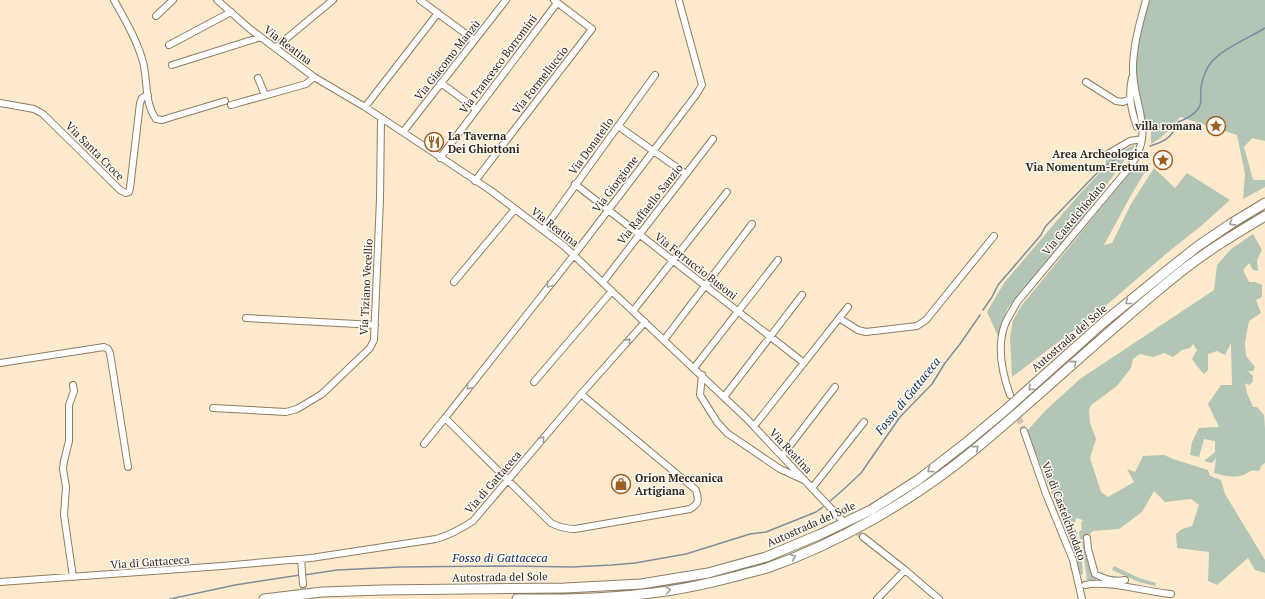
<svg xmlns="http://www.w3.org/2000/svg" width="1265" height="599" font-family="'PT Serif',serif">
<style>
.green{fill:#b3c5b4}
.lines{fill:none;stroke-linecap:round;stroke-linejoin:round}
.stream{stroke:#7f8e9f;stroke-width:1.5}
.minor-tunnel{stroke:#d4c3aa;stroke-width:6;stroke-dasharray:6 3;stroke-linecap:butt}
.minor-casing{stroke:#8e7d63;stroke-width:8}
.highway-casing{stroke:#8e7d63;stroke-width:11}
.minor{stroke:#fff;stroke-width:6}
.highway{stroke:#fff;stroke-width:9}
.oneway{stroke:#a19e99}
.labels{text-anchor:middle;stroke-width:3;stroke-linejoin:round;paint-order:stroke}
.street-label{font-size:11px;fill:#2e271c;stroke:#fdf9f4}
.poi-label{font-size:11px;font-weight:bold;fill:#2e271c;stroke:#fdf9f4;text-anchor:end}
.water-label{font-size:12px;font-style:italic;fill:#072a4f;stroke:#fdf9f4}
</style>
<rect width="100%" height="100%" fill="#fdeacd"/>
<!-- green -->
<path class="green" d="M1150 0H1265V141L1252 138 1244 147 1253 180H1265V187L1243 199 1245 174 1237 135 1180 117C1172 128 1163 137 1151 144V128L1147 127C1144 112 1139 97 1137 82 1133 55 1142 26 1150 0Z
M1136 144 1085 215 1007 309 998 336 987 312 1004 283 1077 197 1105 167 1106 159Z
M1145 164 1148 167 1130 197 1104 245 1112 243 1131 204 1154 168 1175 188 1187 173 1230 200 1201 226 1167 253 1102 309 1012 377 1010 337 1013 320 1022 305 1136 165Z
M1253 234 1262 250 1257 260 1258 271 1253 270 1249 263 1243 270 1249 282H1255L1262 285V297L1256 300 1261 313 1249 321 1245 343 1246 356 1255 367 1253 371H1248L1253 376V382L1249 385 1245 383 1247 393 1253 407H1257L1264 415 1265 428V463L1262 465 1259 471C1249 469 1249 474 1240 476 1232 478 1222 475 1214 473L1216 458 1212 463 1204 461 1215 452V441L1204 439 1199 457 1190 455 1192 442 1199 428 1219 427 1208 404 1221 385H1232L1231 343 1225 355 1217 351 1208 354V370L1204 374 1197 366 1192 359 1197 350 1193 344 1190 348 1182 350 1173 357 1164 353 1153 357 1140 354 1133 359 1131 368 1117 386 1091 405 1089 410 1090 423 1096 439 1090 458 1101 492 1108 497 1134 482 1127 469 1135 472 1143 456 1164 455 1173 459 1208 470 1210 476 1221 480 1225 494 1265 560V573L1255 570 1248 558 1217 585 1208 581 1209 552 1177 548 1176 534 1182 529 1192 526 1199 505 1191 499 1165 502 1154 491 1142 512 1119 529 1093 531 1089 535 1088 533 1086 540 1080 539 1079 532 1082 530 1081 523 1083 520 1076 518 1074 528 1078 533 1076 536 1082 562 1083 574 1082 575 1080 574 1067 532 1027 431 1045 411 1080 379 1214 290 1217 265 1231 249Z
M1082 541 1087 542 1095 559 1093 563 1097 574 1096 581 1093 582 1087 580Z
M1114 566 1139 578 1156 583 1155 586 1139 582 1112 570Z"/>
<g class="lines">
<!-- stream -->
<path class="stream" d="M1150 146C1164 142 1173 137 1178 122 1186 119 1197 114 1200 105 1202 100 1200 95 1201 90 1201 82 1206 69 1210 64 1221 49 1249 38 1265 28
M983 310 992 297 998 285 1041 235 1045 227 1095 175 1105 166 1117 158 1135 151
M828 503 845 488 861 473 900 417 932 384 945 363 960 344 980 315
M304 575 337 570 400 567 501 566 572 567 612 565 635 563 686 554 750 534 766 532 816 512 823 507
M170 599 235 585 300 575"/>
<!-- minor-tunnel -->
<path class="minor-tunnel" d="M1012 401 1024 431
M844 521 863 537
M303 584 304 599"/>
<!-- minor casing -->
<g class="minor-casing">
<path id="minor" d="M114 0C125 20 137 40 143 62 148 81 144 102 156 119L162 120 225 101
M217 0 250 29 314 77 365 107 490 190 564 246 746 418 841 519
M420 0 474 40
M156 16 173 0
M169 45 231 12
M275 48 333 0
M172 65 261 37
M258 78 265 95
M1132 78C1128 95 1131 110 1137 127
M1086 82 1116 101 1123 102 1130 99
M441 83 476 109
M0 103 34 109 43 114 120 190 126 193 129 192 130 188 140 103 142 98 148 95
M231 105 306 84 314 77
M365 107 438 13
M618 126 686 174
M403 132 506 0
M1100 153 1103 155H1106L1130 141 1142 139
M440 158 557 3
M475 181 592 29 554 0
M575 184 804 363
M543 230 655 75
M454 282 515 209
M603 282 713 139
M633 311 727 192
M246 318 375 325
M839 318 858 330 866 332 917 326 926 320 994 236
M664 340 752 224
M0 363 104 347 108 349 110 353 128 467
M694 368 778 260
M702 375 700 395 717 422 727 433 780 469 804 480
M534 382 612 291
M73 385 74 391 69 405V441L64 461 63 469 66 487 64 515 73 577
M581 394 696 490C699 500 699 504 690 509L575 529C566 529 559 527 551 523L445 418 574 255 696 95 702 85 679 1
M1010 395C1002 373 997 349 1004 327 1007 318 1013 310 1017 302L1129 168C1157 131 1133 108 1133 69 1133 45 1140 22 1146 0
M724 397 802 295
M213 408 286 412 297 409 322 394 370 348 374 340 380 199 381 118
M754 426 848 307
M1024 431 1046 494 1073 560 1082 599
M424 444 445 418
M782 456 835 387
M812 488 864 422
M863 537 905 570 939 599
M1087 538 1088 549 1095 574C1104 579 1115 582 1125 580
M301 559 303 584
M0 582 222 566 311 558 436 539C450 535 461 529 473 521L581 394 645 322
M1085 585C1108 580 1147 592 1171 594
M877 599 905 570"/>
</g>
<!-- highway casing -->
<g class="highway-casing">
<path id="highway" d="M264 599 322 592 382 590 565 588 641 584 708 573 766 557 821 534 871 510 918 480 967 442 1002 413 1105 321 1174 265 1198 246 1232 223 1265 203
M517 599C559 599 602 599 643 594 675 591 707 584 737 576 747 573 757 571 767 568 839 543 915 499 974 450 1043 393 1108 330 1178 274 1205 252 1235 234 1265 216"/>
</g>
<!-- minor -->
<use href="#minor" class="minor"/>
<!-- highway -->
<use href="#highway" class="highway"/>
</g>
<!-- one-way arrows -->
<defs><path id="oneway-chevron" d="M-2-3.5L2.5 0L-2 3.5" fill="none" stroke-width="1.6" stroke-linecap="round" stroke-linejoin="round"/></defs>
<g class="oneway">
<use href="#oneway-chevron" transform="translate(1232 223) rotate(147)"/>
<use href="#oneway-chevron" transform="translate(549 285) rotate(128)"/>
<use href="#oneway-chevron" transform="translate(1128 302) rotate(141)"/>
<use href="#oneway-chevron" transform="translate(628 341) rotate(-48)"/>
<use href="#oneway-chevron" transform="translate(1074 363) rotate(-41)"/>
<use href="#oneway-chevron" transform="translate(469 387) rotate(128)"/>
<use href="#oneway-chevron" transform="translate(1031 388) rotate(138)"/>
<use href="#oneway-chevron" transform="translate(542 439) rotate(-49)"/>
<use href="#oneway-chevron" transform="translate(976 448) rotate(-40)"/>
<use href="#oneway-chevron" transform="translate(930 470) rotate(143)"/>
<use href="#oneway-chevron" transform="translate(793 557) rotate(-22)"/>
<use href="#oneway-chevron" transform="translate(668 590) rotate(-9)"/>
</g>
<!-- icons -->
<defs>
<g id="sight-ring" transform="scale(1)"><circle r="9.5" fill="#fdf9f4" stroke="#9c5f23" stroke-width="1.5"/><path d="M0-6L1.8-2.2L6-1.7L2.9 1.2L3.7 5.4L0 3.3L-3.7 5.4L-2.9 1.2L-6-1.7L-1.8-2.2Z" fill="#9c5f23"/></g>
<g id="restaurant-ring" transform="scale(1)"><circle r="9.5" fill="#fdf9f4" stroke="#9c5f23" stroke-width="1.5"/><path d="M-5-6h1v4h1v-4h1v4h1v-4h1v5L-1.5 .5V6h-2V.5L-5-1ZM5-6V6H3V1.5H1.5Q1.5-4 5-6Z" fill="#9c5f23"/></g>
<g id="shop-ring" transform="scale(1)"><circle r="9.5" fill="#fdf9f4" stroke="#9c5f23" stroke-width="1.5"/><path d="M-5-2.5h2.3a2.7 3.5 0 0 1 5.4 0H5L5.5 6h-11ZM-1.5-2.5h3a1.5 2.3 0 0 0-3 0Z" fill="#9c5f23"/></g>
</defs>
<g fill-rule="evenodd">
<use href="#sight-ring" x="1216" y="126"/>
<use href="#restaurant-ring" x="434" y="142"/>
<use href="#sight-ring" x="1163" y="160"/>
<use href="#shop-ring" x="621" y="484"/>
</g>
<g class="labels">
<!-- street labels -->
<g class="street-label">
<text transform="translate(288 45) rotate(37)" y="4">Via Reatina</text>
<text transform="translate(447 60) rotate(-52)" y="4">Via Giacomo Manzù</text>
<text transform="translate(498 64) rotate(-53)" y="4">Via Francesco Borromini</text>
<text transform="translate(540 80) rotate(-52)" y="4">Via Formelluccio</text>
<text transform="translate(591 146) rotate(-54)" y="4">Via Donatello</text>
<text transform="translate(95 151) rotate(45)" y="4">Via Santa Croce</text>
<text transform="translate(615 184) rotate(-53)" y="4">Via Giorgione</text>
<text transform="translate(650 204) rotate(-52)" y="4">Via Raffaello Sanzio</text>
<text transform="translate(1074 218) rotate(-50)" y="4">Via Castelchiodato</text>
<text transform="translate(555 227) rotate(38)" y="4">Via Reatina</text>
<text transform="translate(696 266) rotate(38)" y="4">Via Ferruccio Busoni</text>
<text transform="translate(366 287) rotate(-87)" y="4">Via Tiziano Vecellio</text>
<text transform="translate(1069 338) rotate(-41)" y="4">Autostrada del Sole</text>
<text transform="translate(791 451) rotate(47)" y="4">Via Reatina</text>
<text transform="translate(493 482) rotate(-49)" y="4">Via di Gattaceca</text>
<text transform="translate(1064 511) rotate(69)" y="4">Via di Castelchiodato</text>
<text transform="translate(811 524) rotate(-24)" y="4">Autostrada del Sole</text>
<text transform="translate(150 562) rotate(-4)" y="4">Via di Gattaceca</text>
<text transform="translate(500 577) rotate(-1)" y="4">Autostrada del Sole</text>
</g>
<!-- poi labels -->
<g class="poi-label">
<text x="1202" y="130">villa romana</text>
<text x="448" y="140" text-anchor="start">La Taverna<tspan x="448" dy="13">Dei Ghiottoni</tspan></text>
<text x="1149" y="158">Area Archeologica<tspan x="1149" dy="13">Via Nomentum-Eretum</tspan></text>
<text x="635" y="482" text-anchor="start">Orion Meccanica<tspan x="635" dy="13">Artigiana</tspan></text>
</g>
<!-- water labels -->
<g class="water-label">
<text transform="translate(908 396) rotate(-51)" y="4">Fosso di Gattaceca</text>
<text x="500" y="562">Fosso di Gattaceca</text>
</g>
</g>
</svg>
